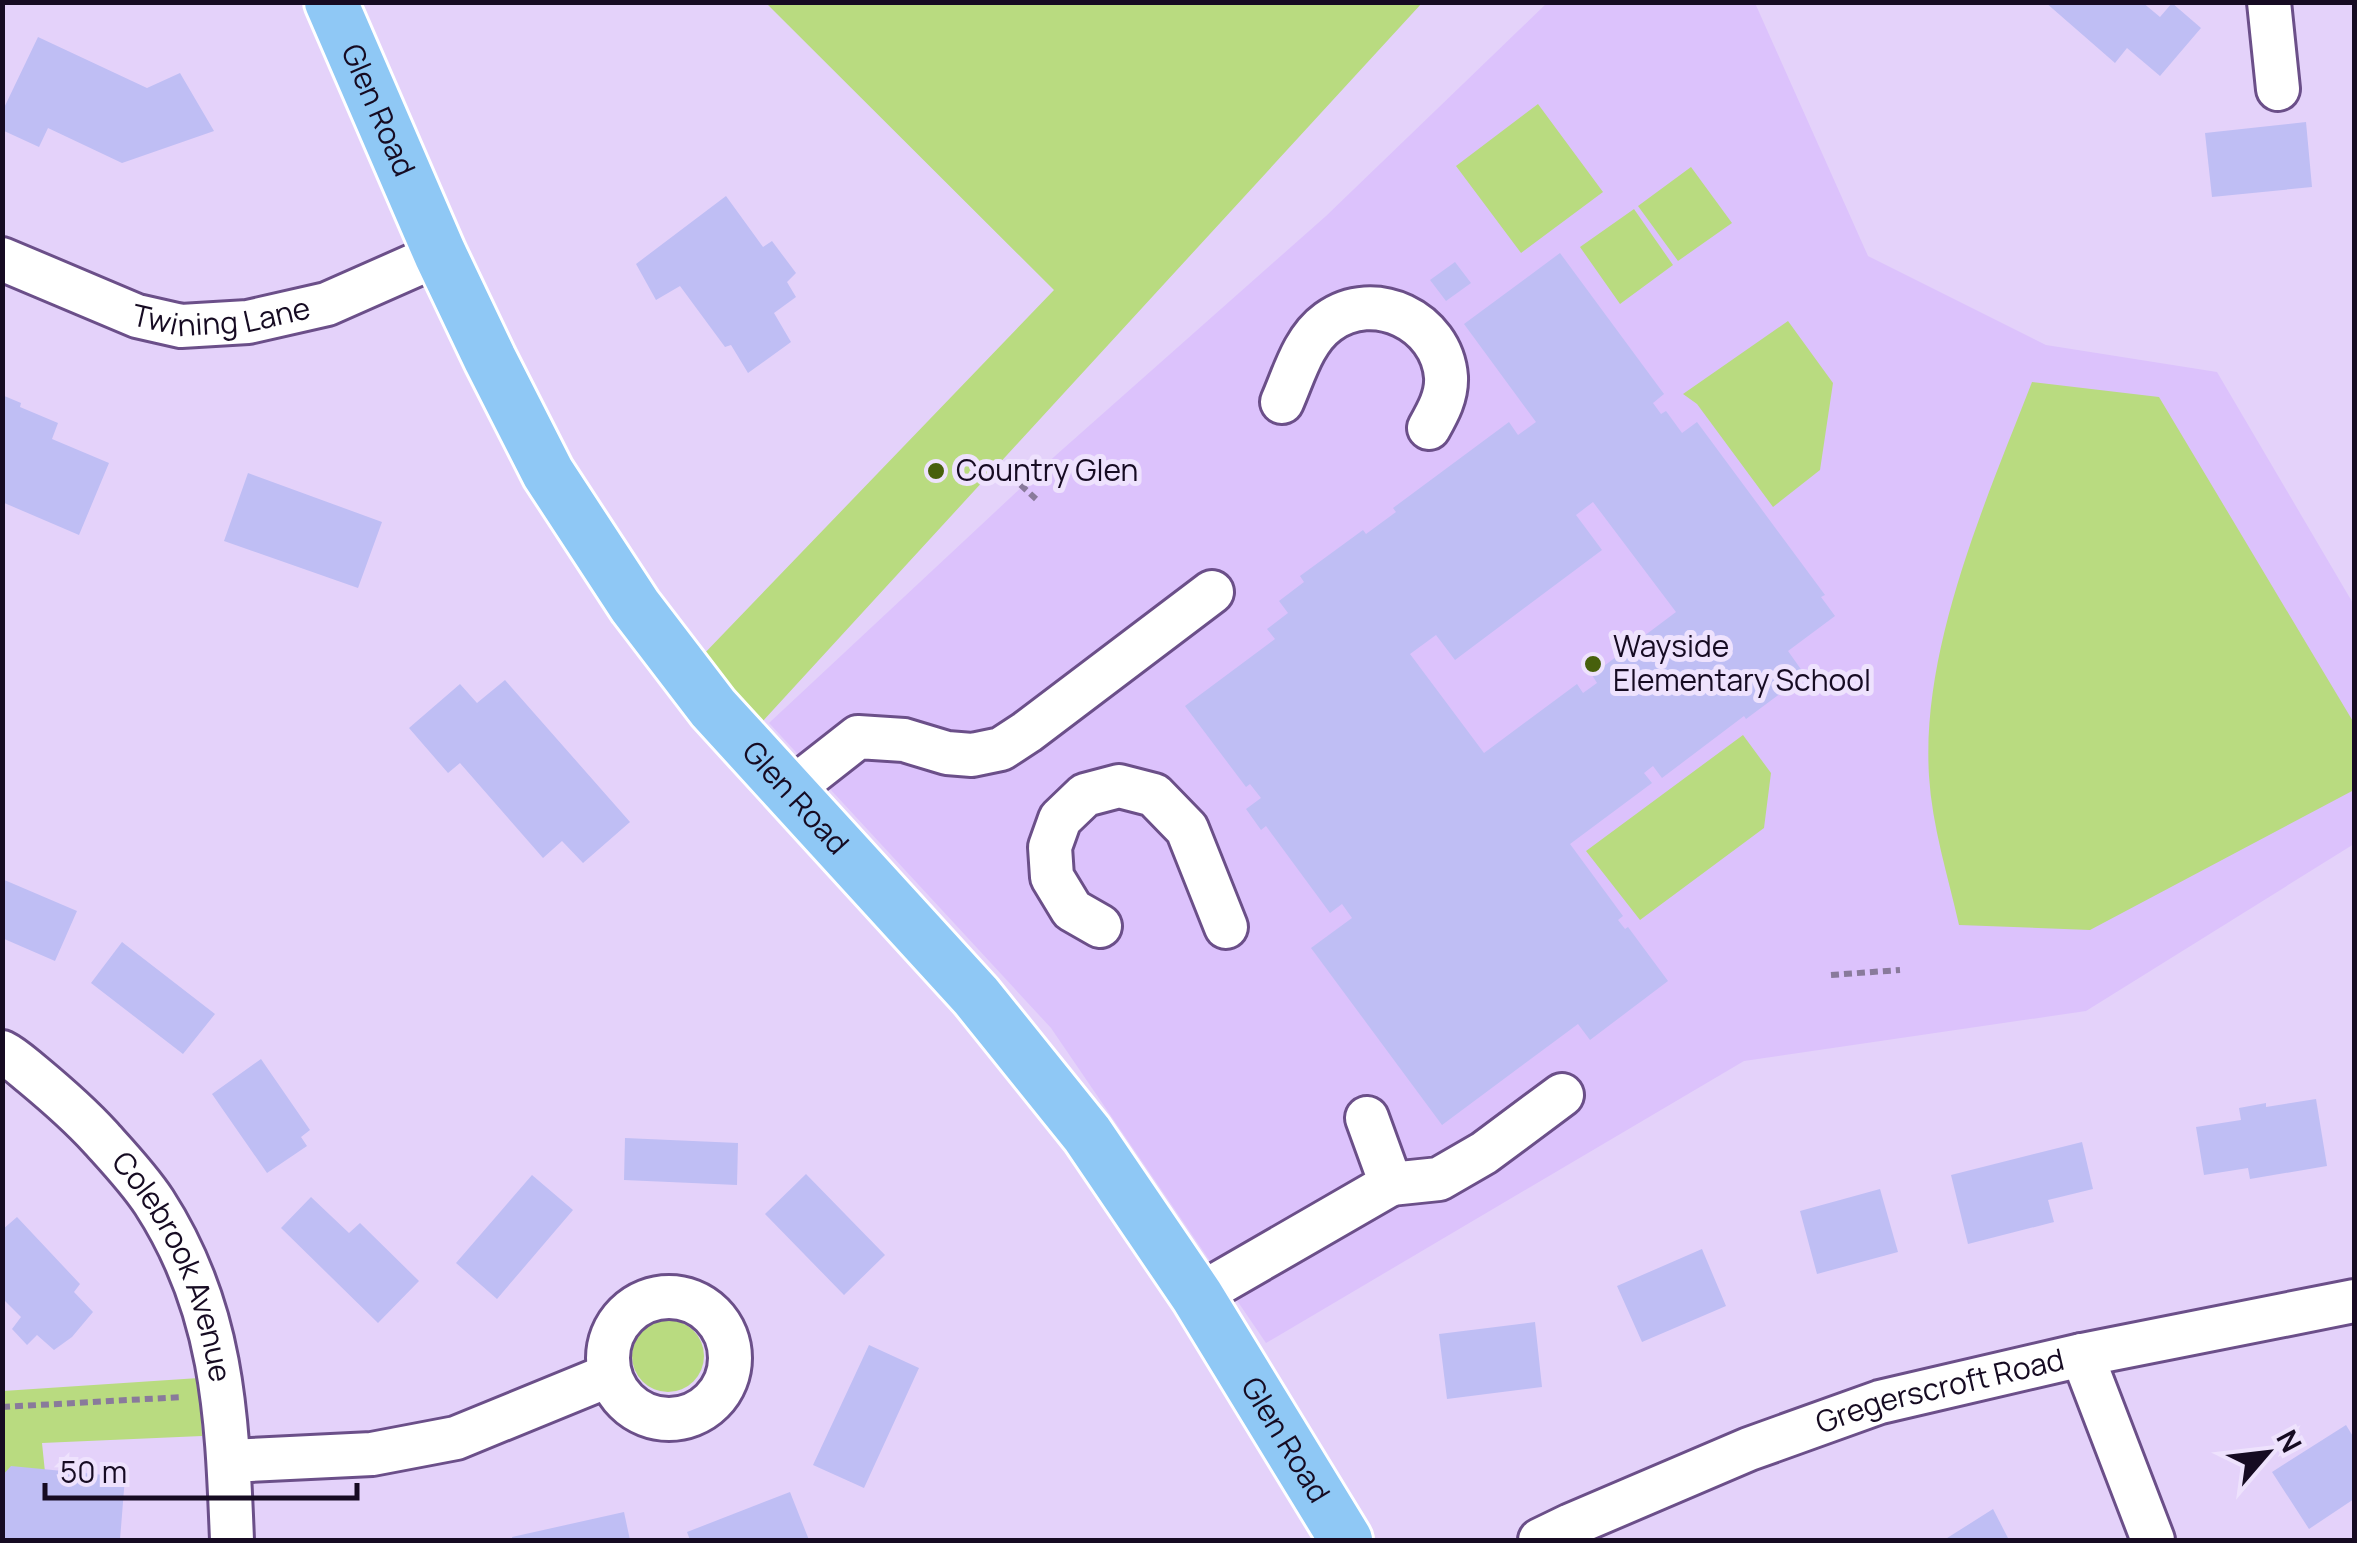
<svg xmlns="http://www.w3.org/2000/svg" width="2357" height="1543" font-family="Manrope,sans-serif">
<style>
.built{fill:#dcc2fc}
.green{fill:#b9db80}
.building{fill:#bfbef4;fill-rule:evenodd}
.lines{fill:none;stroke-linecap:round;stroke-linejoin:round}
.minor-casing{stroke:#6b4f89;stroke-width:48}
.major-casing{stroke:#fff;stroke-width:58}
.path{stroke:#897a9b;stroke-width:6;stroke-dasharray:8 5;stroke-linecap:butt}
.minor{stroke:#fff;stroke-width:42}
.major{stroke:#8fc8f5;stroke-width:52}
.poi-dot{fill:#47600c;stroke:#eee2fd;stroke-width:4}
.labels{text-anchor:middle;stroke-width:10;stroke-linejoin:round;paint-order:stroke}
.street-label{font-size:30px;fill:#160b22;stroke:#eee2fd}
.poi-label{font-size:30px;fill:#160b22;stroke:#eee2fd;text-anchor:start}
</style>
<rect width="100%" height="100%" fill="#e4d2fa"/>
<!-- built -->
<path class="built" d="M1547 3H1755L1868 256 2046 345 2217 372 2354 605V844L2086 1011 1744 1061 1266 1343 1051 1028 769 723 1055 456 1326 216Z"/>
<!-- green -->
<path class="green" d="M766 3H1422L762 722 700 658 1054 290Z
M1538 104 1603 192 1521 253 1456 166Z
M1691 167 1732 223 1678 261 1638 206Z
M1634 209 1673 265 1620 304 1580 247Z
M1788 321 1833 383 1820 470 1773 507 1697 404 1683 394Z
M2032 382 2159 397 2354 723V790L2090 930 1959 925C1948 876 1932 826 1929 776 1921 646 1986 501 2032 382Z
M1743 735 1771 773 1764 828 1640 920 1586 851Z
M632 1356a36 36 0 1 1 72 0a36 36 0 1 1-72 0Z
M199 1378 202 1436 42 1443 52 1540H3V1391Z"/>
<!-- building -->
<path class="building" d="M2045 2H2142L2160 17 2172 3 2201 28 2160 76 2127 48 2115 63Z
M38 37 147 88 180 73 214 131 122 163 48 128 39 147 2 130V112Z
M2306 122 2312 187 2212 197 2205 133Z
M726 196 763 247 772 241 796 273 787 282 796 297 774 313 791 342 748 373 731 345 725 347 680 286 656 300 636 264Z
M1560 253 1664 394 1653 403 1661 414 1666 411 1682 433 1697 422 1825 595 1821 597 1835 616 1788 651 1805 675 1746 719 1744 716 1662 778 1653 766 1644 773 1652 783 1570 844 1623 916 1618 920 1625 929 1628 927 1668 981 1590 1040 1578 1024 1442 1125 1311 948 1352 918 1342 904 1330 913 1266 826 1261 830 1246 809 1261 798 1250 784 1246 787 1185 706 1275 639 1267 629 1288 613 1279 601 1304 582 1300 576 1363 530 1366 534 1396 512 1393 508 1509 422 1518 435 1536 422 1464 324ZM1593 502 1676 612 1592 675 1597 683 1583 693 1577 684 1484 753 1410 654 1436 635 1455 660 1602 550 1576 515Z
M1455 262 1471 283 1446 301 1430 280Z
M2 395 21 403 20 407 58 423 52 439 109 463 79 535 2 502Z
M248 473 382 522 358 588 224 541Z
M505 680 630 822 583 863 562 841 543 858 460 763 448 773 409 728 460 684 477 703Z
M2 879 77 911 55 961 2 938Z
M122 942 215 1014 183 1054 91 983Z
M261 1059 310 1130 301 1137 307 1146 267 1173 212 1094Z
M2316 1099 2327 1166 2250 1179 2248 1168 2204 1175 2196 1127 2241 1120 2239 1108 2266 1103V1107Z
M625 1138 738 1143 737 1185 624 1180Z
M2082 1142 2093 1189 2048 1200 2054 1222 1968 1244 1951 1175Z
M806 1174 885 1255 844 1295 765 1214Z
M532 1175 573 1210 497 1299 456 1263Z
M1880 1189 1898 1252 1817 1274 1800 1211Z
M311 1197 349 1233 360 1223 419 1281 378 1323 281 1228Z
M17 1217 80 1284 74 1292 93 1312 72 1337 54 1350 37 1335 27 1345 12 1329 21 1317 2 1298V1230Z
M1702 1249 1726 1306 1642 1342 1617 1286Z
M1535 1322 1542 1387 1447 1399 1439 1334Z
M869 1345 919 1368 864 1488 813 1465Z
M2346 1425 2354 1438V1499L2309 1529 2272 1472Z
M11 1466 125 1477 120 1540H2V1476Z
M790 1492 809 1540H690L687 1532Z
M1993 1509 2009 1540H1944Z
M624 1512 630 1540H513L512 1537Z"/>
<g class="lines">
<!-- minor casing -->
<g class="minor-casing">
<g id="minor">
<path d="M2269 2 2278 89"/>
<path id="s1" d="M2 259 137 316 181 326 248 322 327 304 440 254"/>
<path d="M1282 402C1294 375 1303 340 1328 322 1374 288 1442 321 1446 377 1447 396 1438 412 1429 428"/>
<path d="M788 792 858 737 904 740 947 753 972 755 1001 749 1027 732 1212 592"/>
<path d="M1100 926 1072 910 1052 877 1050 847 1060 819 1085 795 1119 786 1154 795 1187 829 1226 927"/>
<path id="s2" d="M2 1052C14 1058 23 1067 33 1075 57 1095 79 1114 100 1137 119 1158 139 1179 154 1202 224 1310 227 1417 232 1540"/>
<path d="M1391 1184 1439 1179 1484 1153 1562 1095"/>
<path d="M1197 1296 1391 1184 1367 1118"/>
<circle cx="669" cy="1358" r="61"/>
<path d="M2082 1355 2153 1540"/>
<path d="M229 1461 372 1454 456 1438 610 1375"/>
<path id="s3" d="M1540 1540 1571 1525 1749 1449 1880 1402 2082 1355 2354 1301"/>
</g>
</g>
<!-- major casing -->
<g class="major-casing">
<g id="major">
<path id="s4" d="M331 2 440 254 490 359 548 473 635 606 713 708 976 996 1087 1134 1197 1296 1346 1540"/>
</g>
</g>
<!-- path -->
<path class="path" d="M1011 476 1036 499
M1831 975 1900 970
M2 1407 183 1397"/>
<!-- minor -->
<use href="#minor" class="minor"/>
<!-- major -->
<use href="#major" class="major"/>
</g>
<!-- markers -->
<g class="poi-dot">
<circle cx="936" cy="471" r="10"/>
<circle cx="1593" cy="664" r="10"/>
</g>
<g class="labels">
<!-- street labels -->
<g class="street-label">
<text dy="10" stroke="none"><textPath href="#s4" startOffset="118">Glen Road</textPath></text>
<text dy="10" stroke="none"><textPath href="#s1" startOffset="232">Twining Lane</textPath></text>
<text dy="10" stroke="none"><textPath href="#s4" startOffset="928">Glen Road</textPath></text>
<text dy="10" stroke="none"><textPath href="#s2" startOffset="282">Colebrook Avenue</textPath></text>
<text dy="10" stroke="none"><textPath href="#s3" startOffset="428">Gregerscroft Road</textPath></text>
<text dy="10" stroke="none"><textPath href="#s4" startOffset="1738">Glen Road</textPath></text>
</g>
<!-- poi labels -->
<g class="poi-label">
<text x="956" y="481">Country Glen</text>
<text x="1613" y="657">Wayside<tspan x="1613" dy="34">Elementary School</tspan></text>
</g>
</g>
<!-- border -->
<rect width="2357" height="1543" fill="none" stroke="#160b22" stroke-width="10"/>
<!-- north arrow -->
<g transform="translate(2267 1453) rotate(62)" stroke="#eee2fd" stroke-width="8" paint-order="stroke">
<path d="M0-8L18 38L0 25L-18 38Z" fill="#160b22"/>
<text y="-15" font-size="28" font-weight="bold" text-anchor="middle" fill="#160b22">N</text>
</g>
<!-- scale -->
<path d="M45 1483v15h312v-15" fill="none" stroke="#160b22" stroke-width="5"/>
<text x="60" y="1483" font-size="30" fill="#160b22" stroke="#eee2fd" stroke-width="8" paint-order="stroke">50 m</text>
</svg>
